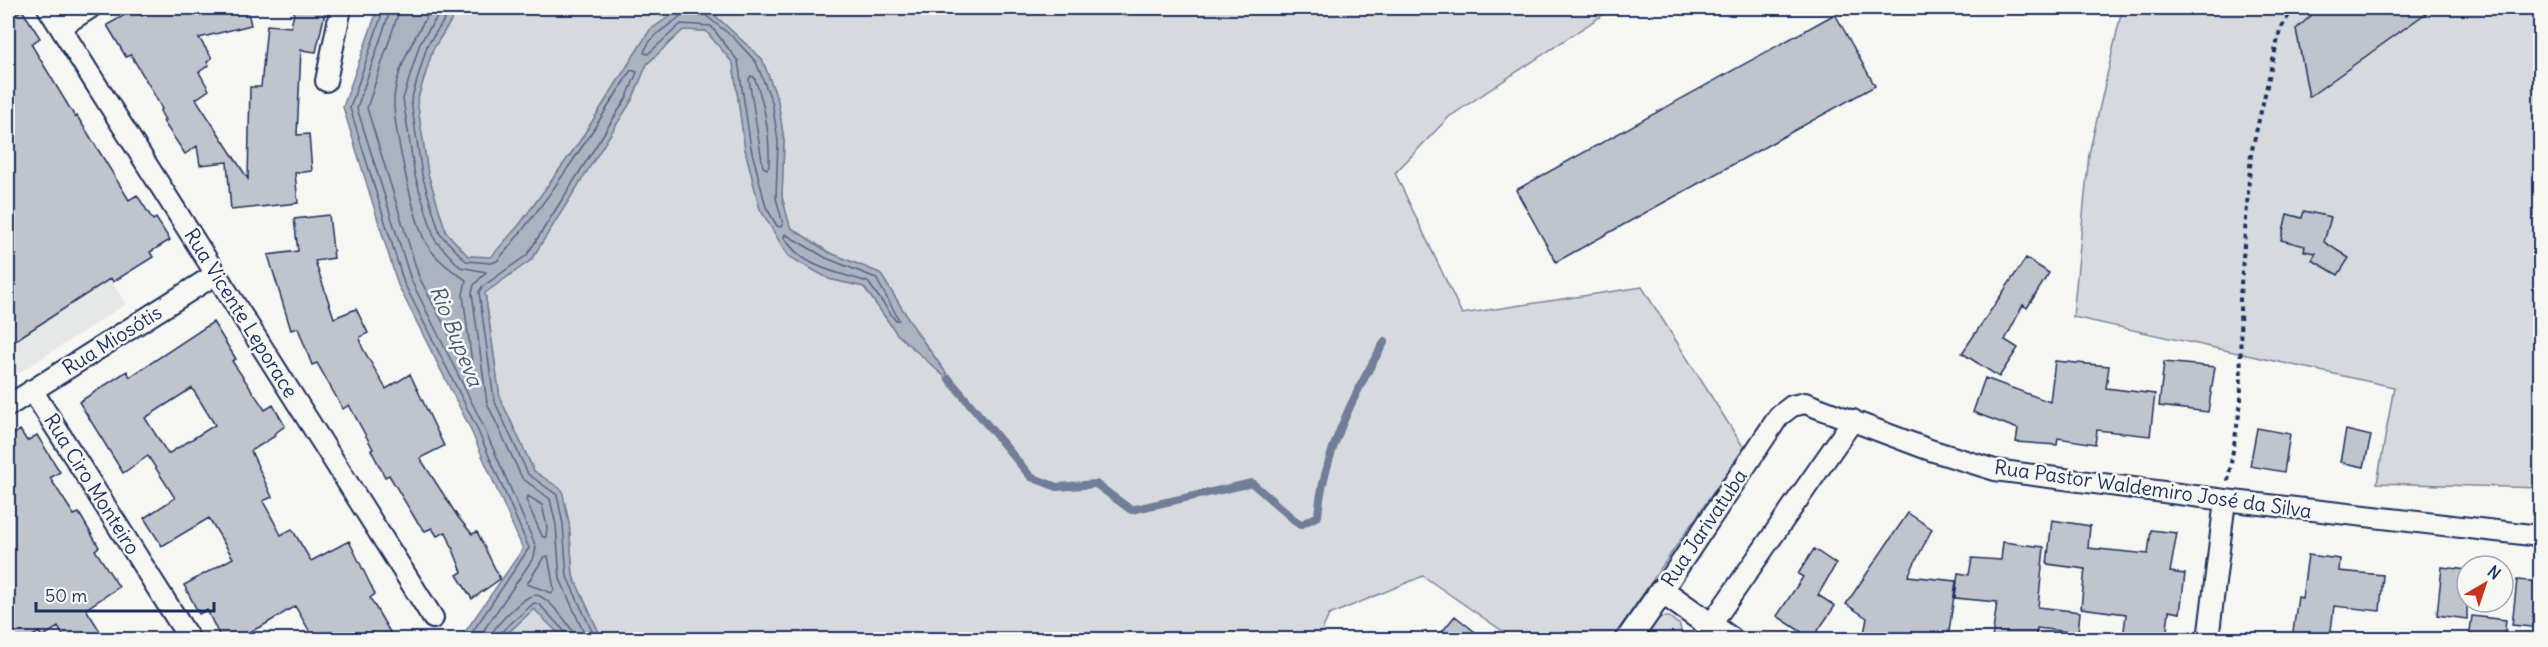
<svg xmlns="http://www.w3.org/2000/svg" width="2548" height="647" font-family="Delius,sans-serif">
<style>
.built{fill:#e6e7e7}
.green{fill:#d6d9dd;stroke:#78849e;stroke-width:1.5}
.water{fill:#abb2c0;stroke:#717e99;stroke-width:1.5}
.lines{fill:none;stroke-linecap:round;stroke-linejoin:round}
.shore{stroke:#556385;stroke-width:1.5}
.stream{stroke:#717e99;stroke-width:8}
.building{fill:#c0c4cd;stroke:#1b2f5e;stroke-width:1.5;fill-rule:evenodd}
.minor-casing{stroke:#1b2f5e;stroke-width:24}
.tertiary-casing{stroke:#1b2f5e;stroke-width:28}
.path{stroke:#1b2f5e;stroke-width:4;stroke-dasharray:4.5 4.5;stroke-linecap:butt}
.minor{stroke:#f6f6f2;stroke-width:20}
.tertiary{stroke:#f6f6f2;stroke-width:24}
.labels{text-anchor:middle;stroke-width:5;stroke-linejoin:round;paint-order:stroke}
.street-label{font-size:20px;fill:#1b2f5e;stroke:#f6f6f2}
.water-label{font-size:21px;font-style:italic;fill:#46567b;stroke:#f6f6f2}
</style>
<rect width="100%" height="100%" fill="#f6f6f2"/>
<filter id="ink" filterUnits="userSpaceOnUse"><feTurbulence type="fractalNoise" baseFrequency=".0167" numOctaves="2"/><feDisplacementMap in="SourceGraphic" scale="12" xChannelSelector="R" yChannelSelector="G"/><feConvolveMatrix kernelMatrix="1 2 1 2 8 2 1 2 1" color-interpolation-filters="sRGB"/></filter>
<g filter="url(#ink)">
<!-- built -->
<path class="built" d="M8 123 126 304 8 380Z"/>
<!-- green -->
<path class="green" d="M459 8H682L650 30 578 144 520 224 492 257 468 256 446 232 428 174 417 101 433 49Z
M686 8H1613L1449 117 1395 173 1462 314 1642 287 1744 448 1612 639H1514L1423 576 1329 615 1318 639H602L573 576 569 523 562 491 534 471 500 398 485 292 531 260 632 100 647 64 683 30 706 31 733 63 745 149 760 209 829 279 864 287 897 334 954 384 918 334 880 273 828 252 790 227 782 197 784 141 778 101 762 59 710 11Z
M2114 8H2540V488L2377 483 2394 387 2073 317 2089 154 2121 14Z
M534 608 564 639 501 640Z
M1662 617H1669L1680 625 1682 639 1642 640 1655 620Z"/>
<!-- water -->
<path class="water" d="M378 8H459L433 49 417 101 428 174 446 232 468 256 491 257 520 224 578 144 650 30 682 8 710 11 762 59 778 101 784 141 782 197 790 227 828 252 880 273 918 334 956 387 897 334 864 287 829 279 788 256 760 209 745 149 733 63 706 31 683 30 647 64 632 100 531 260 485 293 500 398 534 471 562 490 569 523 573 576 602 639H564L534 609 501 639H460L523 549 469 426 398 285 343 107Z"/>
<g class="lines">
<!-- shore -->
<path class="shore" d="M384 8 350 108 404 283 475 424 529 548 467 640
M391 8 357 108 411 280 481 421 536 547 534 557 477 640
M400 8 367 108 419 277 470 375 473 371 463 295 466 280C452 271 435 259 426 243 414 221 393 126 394 100 395 71 417 32 432 8
M443 8 420 43 403 99 415 176 435 240 460 267 486 272 474 285 472 293 487 403 522 478 550 499 556 525 560 579 587 640
M452 8 427 46 411 101 422 175 440 234 466 261 491 263 497 261C548 202 590 136 631 70L637 72 627 97 527 255 482 287 479 292 494 400 528 474 557 495 563 524 567 577 596 640
M685 8C683 22 650 30 644 53L648 54 681 24 711 26 738 61 751 148 766 207 777 226 781 227 783 224 776 198 778 141 772 102 756 62 734 38 704 14 702 8
M751 76 754 77C766 107 770 134 769 166L767 169 763 167 749 79Z
M785 234 826 258 876 278 899 320H895L868 282C837 272 802 268 784 237Z
M528 496 542 505 547 527 546 538 542 536 526 500Z
M548 556 554 589 552 593 527 584 544 557Z
M490 640C491 628 524 595 536 595 547 596 575 629 575 640
M498 640 500 633 534 603 540 605 566 633 568 640"/>
<!-- stream -->
<path class="stream" d="M949 379 1031 477 1057 487 1096 484 1131 510 1252 483 1300 525 1318 516C1323 455 1354 394 1385 341"/>
</g>
<!-- building -->
<path class="building" d="M137 8 142 16 155 8H247L251 25 199 38 212 58 207 62 209 65 199 72 209 90 196 99 248 179 250 87H261L267 25 291 27 295 8H326L316 52 301 50 297 135 309 134 312 171 295 173 298 203 231 210 227 162 200 165 197 146 185 154 163 121 165 120 160 111 162 109 149 85 131 55 126 57 107 25Z
M2320 8H2433L2309 97 2296 29Z
M22 10 40 38 31 44 75 117 77 116 89 135 129 200 137 195 153 220 156 218 170 240 150 252 153 257 113 282 111 278 8 345V19Z
M1835 14 1875 86 1556 262 1516 190Z
M2304 211 2331 217 2324 242 2349 258 2338 275 2312 260 2316 253 2304 251 2305 246 2281 240 2287 214 2302 218Z
M329 215 334 258 315 261 334 318 356 309 368 333 360 337 362 347 386 389 410 374 444 446 420 458 458 517 472 534 477 532 500 579 472 599 457 575 462 572 446 532 437 536 432 528 425 531 416 520 389 475 385 477 371 450 373 449 349 405 343 409 317 363 312 365 298 328 291 330 268 255 298 251 294 219Z
M2026 258 2049 273 2027 308 2023 305 2005 340 2018 348 1999 377 1962 353Z
M213 322 236 359 232 361 265 410 273 405 285 426 274 434 275 436 251 451 272 497 263 501 281 535 292 529 311 561 349 541 375 594 370 598 394 639H314L295 606 264 625 234 639H221L207 610 199 614 184 585 233 558 209 518 162 546 144 518 175 498 148 456 123 473 79 402 127 371 130 377ZM192 388 215 425 168 454 145 418Z
M2055 361 2109 366 2106 388 2155 394 2150 436 2097 430 2095 444 2058 438 2057 445 2016 442 2018 429 1973 412 1985 378 2050 402Z
M2164 362 2215 367 2208 412 2159 406Z
M2257 428 2290 434 2284 472 2250 466Z
M20 430 27 441 37 435 60 472 50 478 74 515 79 513 99 547 95 550 119 587 86 609 105 639H65L58 627 42 637 39 632 28 639H8V439Z
M2346 430 2371 436 2364 467 2340 462Z
M1908 513 1932 529 1908 576 1956 581 1948 639H1863L1867 618 1846 604Z
M2052 520 2090 526 2088 548 2148 554 2151 530 2177 533 2170 572 2185 574 2180 613 2169 611 2166 639H2123L2126 614 2081 608 2085 569 2047 564Z
M2003 542 2044 547 2038 607 2080 612 2078 633 2037 628 2035 639H1992L1997 602 1955 598 1958 573 1969 575 1972 558 2001 560Z
M1814 549 1836 564 1818 595 1835 606 1812 639 1777 616 1803 577 1798 574Z
M2308 555 2340 559 2339 571 2383 575 2380 611 2334 606 2330 639H2292L2298 597 2302 598Z
M2442 567 2467 570V619L2437 615Z
M2517 580 2541 582V628L2512 625Z
M1455 616 1484 639H1436Z
M2472 616 2506 620 2504 639H2469Z"/>
<g class="lines">
<!-- minor casing -->
<g class="minor-casing">
<path id="minor" d="M48 8 433 618
M60 27 90 8
M326 81 341 8
M32 390 190 640
M8 406 216 274
M1662 591 1779 416 1792 406 1805 403 1930 450 1995 470 2225 500 2540 536
M1710 626 1853 420
M2208 640 2225 500"/>
</g>
<!-- tertiary casing -->
<g class="tertiary-casing">
<path id="tertiary" d="M1628 640 1662 591 1731 640"/>
</g>
<!-- path -->
<path class="path" d="M2228 481 2241 402 2240 297 2251 154 2280 30 2293 8"/>
<!-- minor -->
<use href="#minor" class="minor"/>
<!-- tertiary -->
<use href="#tertiary" class="tertiary"/>
</g>
</g>
<g class="labels">
<!-- street labels -->
<g class="street-label">
<text transform="translate(241 313) rotate(58)" y="7">Rua Vicente Leporace</text>
<text transform="translate(112 340) rotate(-32)" y="7">Rua Miosótis</text>
<text transform="translate(92 484) rotate(58)" y="7">Rua Ciro Monteiro</text>
<text transform="translate(2153 489) rotate(8)" y="7">Rua Pastor Waldemiro José da Silva</text>
<text transform="translate(1704 528) rotate(-56)" y="7">Rua Jarivatuba</text>
</g>
<!-- water labels -->
<g class="water-label">
<text transform="translate(456 336) rotate(68)" y="7">Rio Bupeva</text>
</g>
</g>
<!-- margin -->
<rect width="2548" height="647" fill="none" stroke="#f6f6f2" stroke-width="30"/>
<rect x="15" y="15" width="2518" height="617" fill="none" stroke="#1b2f5e" stroke-width="2" filter="url(#ink)"/>
<!-- north arrow -->
<g transform="translate(2485 584) rotate(39)"><circle r="28" fill="#f6f6f2" stroke="#9ea6b7" stroke-width="1.5"/>
<path d="M0-4.5L10 22L0 15L-10 22Z" fill="#c8321e"/>
<text y="-9" font-size="16" font-weight="bold" text-anchor="middle" fill="#1b2f5e">N</text>
</g>
<!-- scale -->
<path d="M36 602v9h178v-9" fill="none" stroke="#1b2f5e" stroke-width="3"/>
<text x="45" y="602" font-size="18" fill="#1b2f5e" stroke="#f6f6f2" stroke-width="4.5" paint-order="stroke">50 m</text>
</svg>
